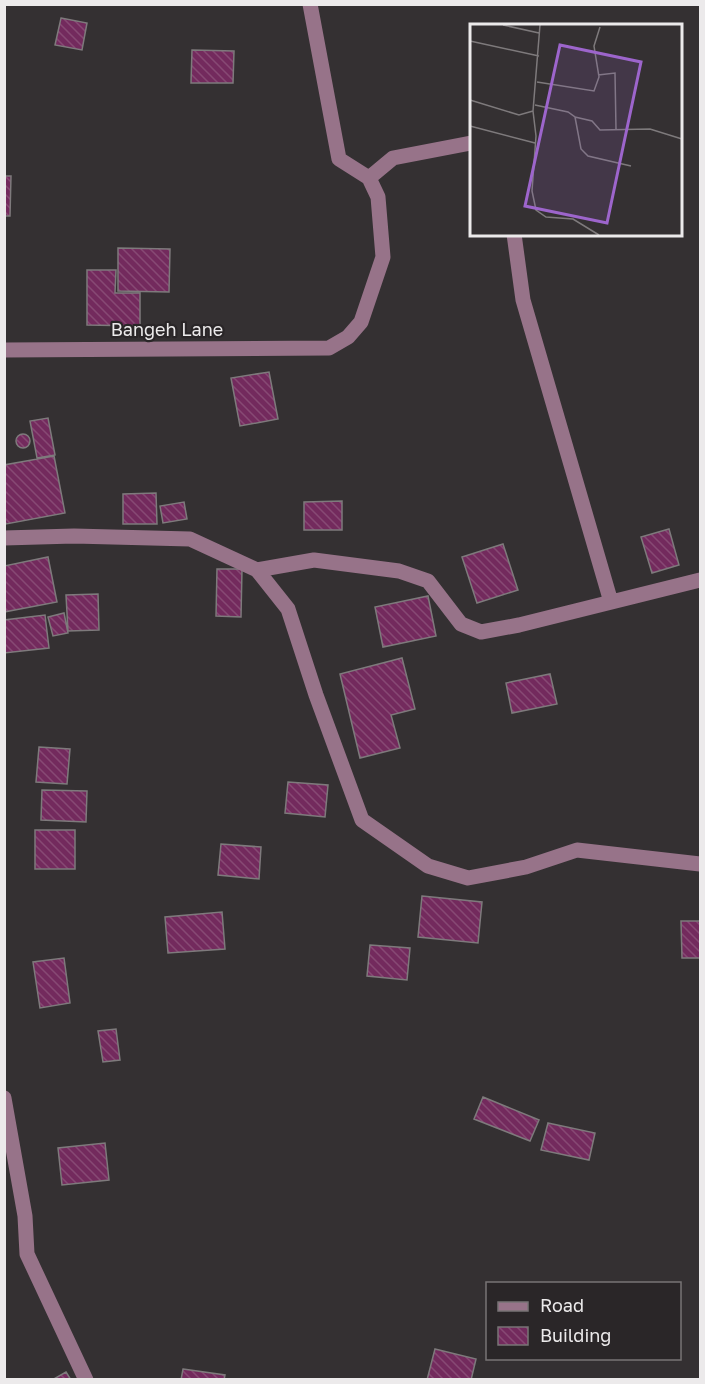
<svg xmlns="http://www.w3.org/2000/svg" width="705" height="1384" font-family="'Golos Text',sans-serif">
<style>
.building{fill:url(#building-back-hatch);stroke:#7e7a7c;stroke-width:1.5}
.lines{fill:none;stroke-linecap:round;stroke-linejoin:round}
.minor{stroke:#977389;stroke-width:15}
.labels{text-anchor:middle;stroke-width:4.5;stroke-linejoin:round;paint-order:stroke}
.street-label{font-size:18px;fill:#eceaeb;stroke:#2a2628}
.inset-road{fill:none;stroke:#7e7a7c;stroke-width:1.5}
.view{fill:#9d65cc;fill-opacity:0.15;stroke:#9d65cc;stroke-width:3}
.inset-edge{fill:none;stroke:#eceaeb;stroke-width:3}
</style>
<defs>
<pattern id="building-back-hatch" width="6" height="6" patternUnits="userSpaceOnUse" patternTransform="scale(1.5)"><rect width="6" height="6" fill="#732a5d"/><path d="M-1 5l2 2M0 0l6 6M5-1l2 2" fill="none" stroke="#874974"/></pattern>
</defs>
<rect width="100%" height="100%" fill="#343032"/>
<!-- building -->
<path class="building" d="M61 18 87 23 82 50 55 45Z
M192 50 234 51 233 83H191Z
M4 176H11L10 216H4Z
M118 248 170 249 169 292 118 291Z
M87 270H116L115 293H140V326L87 325Z
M269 372 278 419 240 426 231 378Z
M48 418 55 455 37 458 30 421Z
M16 441a7 7 0 1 1 14 0a7 7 0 1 1-14 0Z
M54 456 65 513 6 524 4 517V465Z
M156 493 157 524H123V494Z
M342 501V530H304V502Z
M184 502 187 519 163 523 160 506Z
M669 529 679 565 652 573 641 537Z
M503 544 518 590 477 603 462 557Z
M48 557 57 602 4 612V566Z
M217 569H242L241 617 216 616Z
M98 594 99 630 68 631 66 595Z
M428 596 436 636 383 647 375 607Z
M64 613 68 633 53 636 48 617Z
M45 615 49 648 4 653V620Z
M402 658 415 709 391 715 400 748 360 758 340 674Z
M550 674 557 704 512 713 506 683Z
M39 747 70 749 67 784 36 782Z
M288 782 328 785 325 817 285 813Z
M42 790 87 791 86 822 41 820Z
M35 830H75V869H35Z
M221 844 261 847 259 879 218 875Z
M422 896 482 902 478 943 418 937Z
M222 912 225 949 168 953 165 917Z
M681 921H700V958H682Z
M370 945 410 948 407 980 367 976Z
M64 958 70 1003 40 1008 33 962Z
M116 1029 120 1060 103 1062 98 1031Z
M483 1097 539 1120 530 1141 474 1119Z
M548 1123 595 1133 589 1160 541 1150Z
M105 1143 109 1180 62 1185 58 1148Z
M435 1349 476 1359 471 1380H427Z
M183 1369 225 1375 224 1380H181Z
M66 1372 71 1380H52Z"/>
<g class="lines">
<!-- minor -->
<path class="minor" d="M369 178 393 158 471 143
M514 234 523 300 611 602
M4 350 329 348 348 337 361 322 383 257 378 197 369 178 339 159 310 4
M4 538 74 536 190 539 257 570 288 609 316 695 362 820 428 866 468 878 526 867 577 850 700 864
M257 570 314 560 399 571 428 581 461 624 481 632 519 625 700 580
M4 1098 25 1216 27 1254 86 1380"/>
</g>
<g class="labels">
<!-- street labels -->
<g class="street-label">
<text x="167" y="336">Bangeh Lane</text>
</g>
</g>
<!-- overview -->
<g transform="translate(470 24)">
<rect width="212" height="212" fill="#343032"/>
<path class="inset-road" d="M33 1 69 9M70 1 63 87 66 112 62 167 66 186 76 193 103 195 129 211M0 17 69 32M128 51 145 49 146 105M67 58 124 67 129 53 124 22 130 3M0 76 49 91 63 87M65 81 98 88 105 93 111 125 118 132 161 142M105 93 122 97 130 106 180 105 212 115M0 102 65 119"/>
<path class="view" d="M90 21 171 38 137 199 55 182Z"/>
<rect width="212" height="212" class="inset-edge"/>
</g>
<!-- border -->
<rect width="705" height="1384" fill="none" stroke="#eceaeb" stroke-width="12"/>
<!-- legend -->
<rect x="486" y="1282" width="195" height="78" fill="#2a2628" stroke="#787476" stroke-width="1.5"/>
<rect x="498" y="1302" width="30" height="9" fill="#977389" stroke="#787476" stroke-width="1.5"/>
<text x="540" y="1312" font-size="18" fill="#eceaeb">Road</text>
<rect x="498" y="1327" width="30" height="18" fill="url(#building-back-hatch)" stroke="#787476" stroke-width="1.5"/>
<text x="540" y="1342" font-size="18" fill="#eceaeb">Building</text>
</svg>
